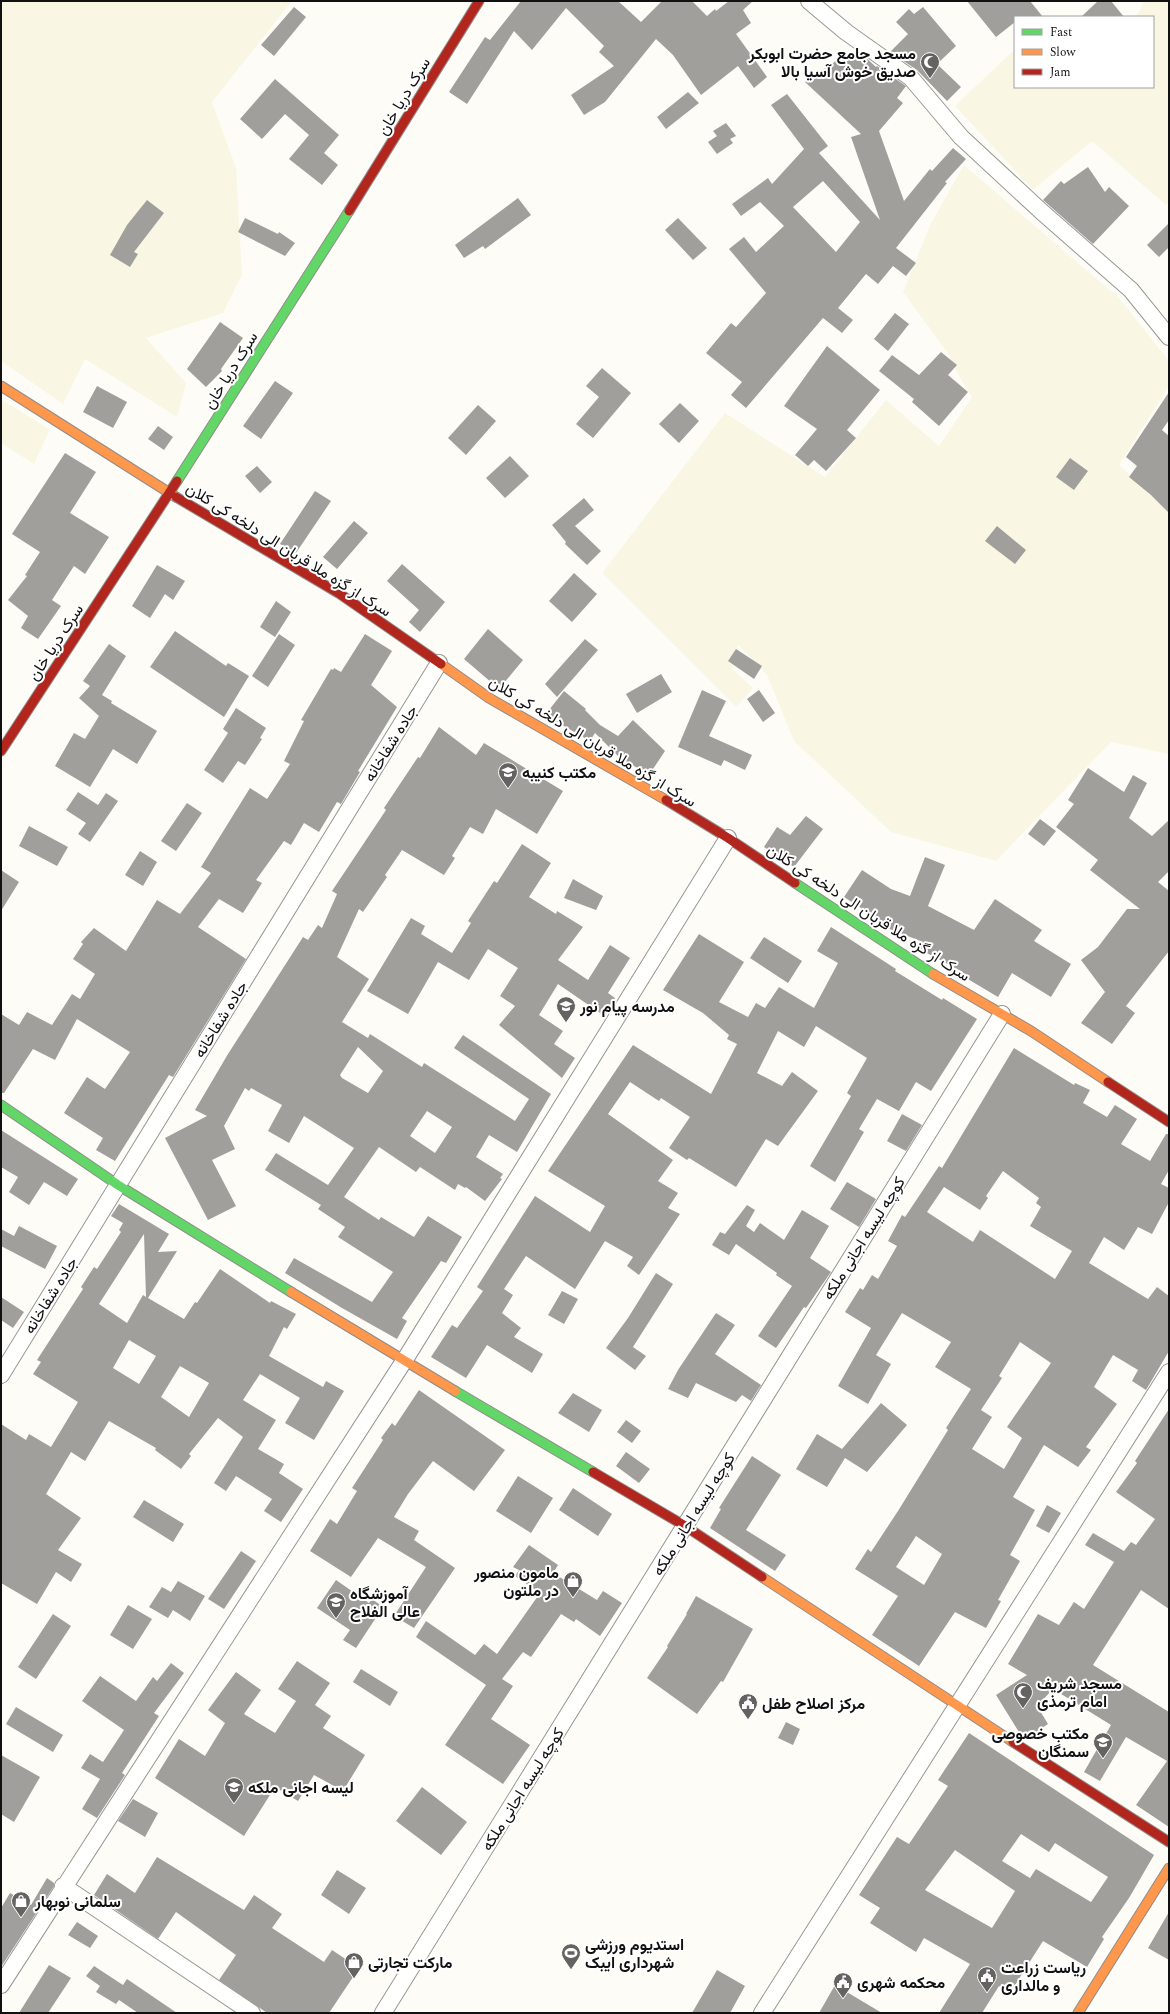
<svg xmlns="http://www.w3.org/2000/svg" width="1170" height="2014" font-family="Spectral,Vazirmatn,serif">
<style>
.farmland{fill:#f9f7e4}
.building{fill:#a19f9c;fill-rule:evenodd}
.lines{fill:none;stroke-linecap:round;stroke-linejoin:round}
.street-casing{stroke:#979795;stroke-width:18}
.fast-casing{stroke:#8e8d8b;stroke-width:11}
.slow-casing{stroke:#8e8d8b;stroke-width:11}
.jam-casing{stroke:#8e8d8b;stroke-width:11}
.street{stroke:#fffffe;stroke-width:16}
.fast{stroke:#63d668;stroke-width:9}
.slow{stroke:#ff974d;stroke-width:9}
.jam{stroke:#b3261e;stroke-width:9}
.labels{text-anchor:middle;stroke-width:4;stroke-linejoin:round;paint-order:stroke}
.poi-label{font-size:16px;font-weight:bold;fill:#111;stroke:#fff;text-anchor:start}
.street-label{font-size:16px;fill:#111;stroke:#fff}
</style>
<rect width="100%" height="100%" fill="#fdfcf7"/>
<!-- farmland -->
<path class="farmland" d="M1 1H292L212 102 236 168 242 275 223 313 146 338 186 383 177 417 85 359 63 404 1 361Z
M1144 1H1169V203L1166 205 1092 141 1033 190 955 106 1015 49V87H1153V17H1136Z
M964 165 1120 299 1169 361V386L1119 465 1169 510V754L1111 742 996 861 891 832 794 741 767 675 738 645 732 669 753 688 736 707 602 573 725 413 825 477 886 400 939 446 972 397 960 378 947 352 903 292 931 223Z
M1 399 50 430 34 464 1 443Z"/>
<!-- building -->
<path class="building" d="M521 1H618L641 22 662 1H692L707 16 715 9 716 11 729 1H753L743 10 751 23 736 34 767 77 754 88 738 66 701 95 673 55 656 39 605 102 584 115 571 95 614 66 599 52 604 46 566 8 532 50 514 31 467 104 449 92 485 37 490 40Z
M967 1H1030L1043 17H1015V22L996 37Z
M1098 1H1111L1124 17H1081Z
M294 7 306 17 274 56 261 45Z
M923 7 956 46 937 64 961 87 947 101 917 70 890 52 908 34 896 22 909 9 914 14Z
M849 52 857 59 863 55 876 67 877 66 906 86 897 98 903 103 879 131 904 201 930 169 932 171 953 148 966 159 945 182 947 183 896 248 916 263 906 276 893 266 878 284 866 274 838 308 853 320 842 333 823 318 746 408 731 395 742 382 706 353 731 323 736 327 766 293 729 249 744 237 756 252 784 226 760 202 741 216 732 204 768 178 772 184 804 149 771 105 787 94 828 146 819 153 880 220 851 137 861 134 805 82ZM823 181 860 222 836 252 793 207Z
M275 79 339 135 324 153 338 165 322 185 289 159 309 135 285 114 262 139 240 119Z
M688 92 699 103 666 129 657 117Z
M726 123 736 136 730 139 733 143 717 154 708 142 717 136 713 131Z
M1088 167 1105 192 1109 187 1129 206 1093 244 1043 200 1061 181 1064 184Z
M518 198 531 215 485 249 483 246 464 258 455 245Z
M147 200 164 213 134 252 138 254 130 267 110 255 127 225Z
M245 218 278 234 279 232 295 243 285 256 238 232Z
M678 218 707 248 693 260 665 230Z
M1169 223V247L1159 257 1147 245Z
M895 313 909 324 888 351 874 339Z
M220 322 243 338 221 369 222 371 206 387 187 369Z
M827 346 880 390 847 430 856 438 826 471 814 460 808 466 795 455 817 429 784 406Z
M941 352 957 365 948 375 968 392 939 426 912 402 914 399 879 371 892 355 919 375Z
M602 368 631 393 593 438 576 424 599 397 586 386Z
M275 381 293 393 261 439 243 426Z
M97 386 127 402 113 428 83 412Z
M1169 392V420L1162 430 1169 436V513L1151 495 1129 477 1137 466 1126 457Z
M680 403 699 421 679 443 659 424Z
M478 405 496 421 466 455 448 438Z
M158 426 173 437 164 450 148 439Z
M65 453 96 472 70 513 109 537 85 574 74 566 52 600 61 606 38 639 21 628 28 616 8 600 27 576 25 575 40 552 12 534Z
M510 456 529 476 505 498 486 478Z
M1070 458 1088 471 1074 490 1056 477Z
M257 466 272 482 260 493 245 476Z
M315 491 331 501 296 553 280 544Z
M584 498 594 510 575 526 601 551 587 565 565 544 566 542 552 525Z
M354 521 368 533 337 569 323 557Z
M997 526 1026 550 1015 564 985 541Z
M402 564 445 602 420 632 409 622 419 610 387 581Z
M157 565 185 581 173 600 165 594 150 618 132 606Z
M574 573 597 594 572 622 549 601Z
M276 601 291 612 275 637 260 627Z
M488 629 523 660 499 689 464 659Z
M175 631 226 666 228 663 249 676 224 717 150 667Z
M279 634 295 645 268 687 252 676Z
M365 634 392 651 371 685 397 707 358 771 360 772 341 804 337 802 319 832 304 823 291 845 284 841 256 880 262 883 243 913 219 899 198 927 246 959 173 1077 169 1075 115 1161 96 1150 103 1138 64 1113 87 1077 105 1089 130 1052 77 1019 55 1060 33 1049 4 1093H1V1014L19 1025 27 1012 52 1025 72 994 80 999 95 974 73 959 83 944 81 942 94 928 126 951 157 900 180 914 211 873 201 867 250 788 267 799 290 764 284 761 304 721 301 720 331 669 333 670 334 668 341 672Z
M585 639 598 650 557 697 545 684Z
M109 644 126 656 102 695 112 701 111 703 157 731 137 764 113 749 90 787 55 766 74 733 85 739 99 716 79 698 90 686 83 681Z
M736 649 762 666 754 679 728 661Z
M661 674 672 692 637 713 626 694Z
M702 690 726 701 709 736 752 755 745 770 724 760 721 766 678 747Z
M759 690 775 713 763 722 747 699Z
M564 691 586 709 585 710 600 725 618 736 633 720 665 751 649 775 619 757 595 733 590 741 545 715Z
M236 708 266 728 260 738 262 739 245 765 238 761 223 783 204 770 228 733 223 729Z
M439 727 476 755 484 743 563 791 537 834 496 809 483 834 470 827 452 856 455 858 444 875 402 850 385 875 387 877 363 912 359 909 337 957 369 979 342 1022 368 1038 370 1034 422 1067 424 1063 515 1121 529 1099 454 1048 463 1035 551 1094 517 1152 489 1135 476 1157 503 1174 500 1178 502 1179 485 1201 466 1187 465 1188 458 1184 455 1190 420 1167 416 1172 379 1147 344 1197 379 1220 381 1217 414 1237 428 1216 462 1237 446 1263 441 1261 402 1318 407 1321 397 1339 342 1308 285 1273 294 1258 372 1302 393 1272 338 1237 345 1227 318 1209 321 1205 265 1170 276 1153 328 1185 354 1148 304 1116 289 1143 268 1131 282 1105 251 1088 249 1091 245 1088 224 1126 235 1149 212 1160 236 1206 208 1220 165 1138 207 1116 195 1110 228 1054 303 937 308 940 318 925 322 928 337 894 332 891 386 810 384 808 418 757 420 758ZM358 1047 383 1071 368 1093 342 1078 340 1075ZM427 1111 452 1127 435 1153 410 1136Z
M1088 768 1124 792 1133 775 1147 783 1129 818 1152 836 1169 820V871L1158 882 1169 891V951L1126 1006 1135 1013 1112 1044 1081 1023 1105 992 1081 960 1098 947 1127 909H1140L1090 870 1098 860 1056 827 1074 804 1068 800Z
M78 792 98 805 106 793 118 801 90 842 78 834 86 823 66 810Z
M187 803 202 813 176 851 161 841Z
M806 816 823 829 794 867 764 847 777 827 790 835Z
M1040 819 1056 831 1044 846 1028 834Z
M29 826 68 847 57 866 19 846Z
M522 844 551 863 529 897 556 914 557 911 583 927 558 960 588 980 610 945 630 958 608 993 615 998 603 1015 558 984 539 1015 563 1031 554 1044 575 1058 562 1078 499 1025 515 1006 500 996 518 968 488 949 469 980 438 962 408 1014 367 991 411 918 425 926 421 934 452 953 471 923 468 921 494 881 497 883Z
M140 851 157 862 143 886 125 875Z
M925 857 945 865 928 906 974 930 995 899 1042 930 1034 941 1071 964 1051 997 1012 973 998 997 961 975 963 972 919 949 923 942 882 926 884 923 844 897 862 870 891 889 910 896Z
M1 870 19 882 1 911Z
M573 879 603 896 596 910 564 898Z
M831 927 896 969 895 971 942 1000 943 998 977 1019 931 1091 916 1082 899 1111 877 1099 859 1129 864 1132 835 1182 810 1166 851 1096 847 1093 867 1058 816 1026 804 1047 778 1031 757 1073 782 1086 792 1072 818 1091 778 1146 766 1139 736 1187 689 1158 687 1160 669 1148 690 1117 661 1098 659 1101 630 1082 608 1114 673 1160 658 1181 678 1193 668 1208 680 1214 639 1275 627 1266 633 1257 605 1241 575 1289 526 1256 504 1289 513 1295 502 1313 521 1328 514 1337 543 1354 532 1373 487 1345 466 1378 431 1357 452 1325 457 1328 483 1291 477 1287 535 1196 590 1232 605 1206 548 1171 633 1045 711 1094 737 1044 727 1039 729 1035 703 1013 663 990 699 934 744 962 719 1002 748 1017 756 1003 765 1008 779 987 814 1008 838 963 817 951Z
M764 937 802 961 788 983 750 958Z
M1014 1048 1074 1085 1075 1083 1090 1090 1083 1103 1107 1117 1115 1105 1137 1119 1121 1144 1150 1161 1166 1134H1169V1170L1161 1184 1169 1188V1202L1152 1234 1138 1227 1124 1250 1104 1237 1089 1263 1148 1299 1157 1287 1169 1296V1351L1146 1390 1132 1381 1138 1370 1113 1355 1094 1387 1117 1404 1086 1447 1091 1450 1078 1467 1044 1445 1013 1497 1035 1510 1010 1555 1020 1561 998 1600 1001 1601 986 1628 955 1612 919 1666 872 1635 898 1596 855 1569 868 1549 871 1552 898 1511 948 1430 946 1428 971 1389 935 1367 951 1342 902 1313 876 1355 891 1364 868 1404 838 1386 871 1328 845 1312 860 1288 863 1290 872 1275 878 1279 897 1246 888 1241 902 1215 905 1217 939 1166 942 1168ZM1003 1171 1039 1198 1036 1203 1041 1207 1030 1226 1072 1251 1055 1279 980 1230 973 1242 927 1212 944 1187 980 1210 988 1198 986 1196ZM1020 1342 1051 1363 1007 1427 1022 1438 1004 1469 972 1449 992 1417 981 1410 1002 1378 999 1376ZM916 1536 942 1554 924 1585 896 1567Z
M902 1114 922 1125 906 1151 887 1141Z
M1 1130 78 1179 67 1196 44 1182 29 1205 9 1192 18 1177 1 1167Z
M847 1182 876 1199 859 1227 830 1209Z
M119 1204 169 1234 158 1252 177 1251 148 1298 184 1319 195 1302 197 1303 220 1269 270 1303 271 1301 296 1314 287 1329 284 1327 269 1356 323 1387 326 1381 344 1391 314 1440 285 1423 300 1398 260 1374 243 1400 276 1420 258 1449 284 1464 279 1473 303 1489 281 1522 264 1511 272 1499 236 1476 226 1491 214 1483 243 1437 218 1418 189 1454 191 1456 181 1469 155 1450 156 1448 109 1421 85 1461 71 1452 46 1494 81 1518 58 1550 82 1564 71 1582 56 1572 37 1604 1 1583V1424L26 1440 29 1434 51 1447 78 1402 33 1374 41 1362 37 1360 83 1289 81 1287 94 1267 97 1269 121 1232 119 1230 123 1223 111 1216ZM144 1234 146 1297 143 1295 127 1323 99 1304ZM129 1340 156 1356 139 1384 113 1368ZM180 1366 209 1383 189 1417 161 1397Z
M747 1205 755 1210 746 1226 754 1232 760 1223 784 1240 802 1210 829 1226 810 1258 831 1272 806 1308 804 1307 776 1348 758 1336 792 1286 776 1275 777 1273 736 1244 729 1255 712 1245 720 1232 725 1234Z
M19 1226 57 1246 45 1269 1 1246V1229L14 1236Z
M656 1273 673 1284 633 1347 646 1356 635 1370 606 1348 628 1318Z
M562 1291 578 1299 564 1324 548 1315Z
M1 1297 24 1312 13 1328 1 1320Z
M716 1313 735 1325 715 1354 761 1385 751 1401 742 1395 736 1402 696 1383 688 1398 668 1389 678 1370Z
M419 1390 505 1450 474 1491 433 1461 408 1494 394 1517 419 1531 414 1540 455 1568 414 1628 394 1616 426 1567 378 1538 351 1577 310 1551 330 1519 337 1524 357 1491 352 1488 383 1440 381 1438 392 1423 395 1426Z
M573 1393 602 1410 589 1432 558 1413Z
M881 1403 907 1425 867 1472 845 1458 827 1487 796 1469 817 1434 842 1449Z
M1169 1409V1609L1141 1590 1093 1665 1169 1712V1827L1136 1805 1167 1761 1126 1737 1100 1781 1084 1772 1111 1725 1053 1689 1037 1706 1048 1724 1028 1737 1019 1732 996 1695 1027 1675 1008 1664 1038 1614 1059 1625 1074 1602 1084 1609 1114 1562 1085 1545 1093 1533 1124 1551 1131 1542 1136 1545 1155 1519 1116 1492 1137 1463 1135 1461Z
M626 1420 641 1431 632 1443 617 1432Z
M626 1452 650 1469 639 1483 616 1466Z
M752 1456 781 1475 746 1530 786 1555 775 1571 710 1528 721 1509 719 1508Z
M518 1476 553 1498 531 1533 496 1511Z
M573 1488 612 1514 598 1536 559 1510Z
M144 1500 184 1524 173 1542 133 1517Z
M1047 1505 1061 1513 1049 1533 1036 1526Z
M529 1545 558 1565 553 1573 597 1600 603 1591 622 1603 600 1636 576 1619 574 1622 561 1614 531 1657 523 1652 502 1679 513 1686 491 1719 530 1745 503 1784 445 1745 486 1685 416 1637 426 1621 475 1655 484 1644 497 1654 540 1593 515 1576 519 1570 513 1567Z
M241 1551 256 1561 224 1609 208 1599Z
M336 1580 369 1603 372 1599 383 1607 356 1648 343 1640 350 1630 317 1608Z
M178 1581 205 1596 190 1621 173 1610 168 1618 149 1607 162 1587 171 1592Z
M696 1596 753 1629 723 1682 721 1681 697 1714 647 1678 668 1647 667 1646 687 1614H686Z
M128 1605 152 1619 133 1649 110 1635Z
M53 1614 71 1626 36 1679 18 1667Z
M297 1661 330 1683 315 1705 331 1716 323 1728 365 1755 343 1791 314 1775 298 1801 275 1787 244 1836 155 1778 179 1739 205 1756 225 1723 208 1710 236 1672 261 1690 244 1714 275 1733 296 1701 278 1689Z
M171 1663 184 1673 154 1713 159 1716 122 1773 125 1775 97 1818 82 1809 100 1779 81 1768 90 1754 103 1762 124 1730 82 1701 100 1676 136 1701 153 1677 157 1681Z
M361 1669 398 1692 390 1706 353 1682Z
M16 1707 63 1735 53 1752 6 1724Z
M786 1722 800 1729 793 1745 778 1738Z
M969 1733 1154 1855 1129 1898 1102 1937 1104 1939 1087 1967 1043 1941 1010 1993 999 1986 982 2013H939L970 1964 924 1938 916 1952 870 1923 880 1908 859 1895 897 1837 909 1844 948 1786 938 1780ZM1021 1834 1049 1852 1055 1843 1108 1877 1091 1902 1036 1869 1030 1878 1002 1861ZM955 1850 1015 1891 992 1928 925 1890Z
M1 1755 40 1777 14 1822 1 1814Z
M422 1787 467 1822 441 1855 396 1821Z
M133 1799 158 1813 145 1837 118 1821Z
M157 1857 244 1910 254 1895 282 1914 272 1928 324 1962 332 1950 359 1968 329 2013H267L219 1980 236 1955 176 1912 158 1939 94 1895 107 1874 135 1893Z
M337 1870 366 1888 349 1914 321 1895Z
M47 1878 54 1883V1886L1 1967V1908L10 1893 31 1905Z
M1169 1912V1960L1148 1948Z
M77 1922 98 1936 90 1948 68 1935Z
M49 1965 71 1978 48 2013H19Z
M94 1966 123 1985 127 1979 177 2013H138L119 2000 116 2004 96 1992 100 1986 86 1976Z
M717 1970 745 1986 730 2013H692Z
M835 1985 882 2013H819Z"/>
<g class="lines">
<!-- street casing -->
<g class="street-casing">
<path id="street" d="M809 1 846 32 911 78 961 137 1042 212 1131 290 1169 337
M1 1375 439 663
M63 1886 252 2013
M1 1985 404 1361 728 838
M383 2013 1002 1014
M762 2013 1169 1372"/>
</g>
<!-- fast casing -->
<g class="fast-casing">
<path id="fast" d="M177 481 349 211
M795 883 933 974
M1 1105 118 1185 291 1292
M455 1391 593 1472"/>
</g>
<!-- slow casing -->
<g class="slow-casing">
<path id="slow" d="M1 386 176 497
M441 664 489 698 666 800
M933 974 1031 1031 1108 1082
M291 1292 455 1391
M762 1577 1013 1742
M1078 2013 1169 1868"/>
</g>
<!-- jam casing -->
<g class="jam-casing">
<path id="jam" d="M349 211 479 1
M176 497 340 594 441 664
M1 751 177 481
M666 800 728 838 795 883
M1108 1082 1169 1122
M593 1472 685 1526 762 1577
M1013 1742 1169 1842"/>
</g>
<!-- street -->
<use href="#street" class="street"/>
<!-- fast -->
<use href="#fast" class="fast"/>
<!-- slow -->
<use href="#slow" class="slow"/>
<!-- jam -->
<use href="#jam" class="jam"/>
</g>
<!-- icons -->
<defs>
<g id="mosque-pin" transform="scale(1)"><path d="M0 17L-7.5 6A9.5 9.5 0 1 1 7.5 6Z" fill="#646362" stroke="#fff"/><path d="M3.5-4.9A6 6 0 1 0 3.5 4.9A5 5 0 1 1 3.5-4.9Z" fill="#fff"/></g>
<g id="school-pin" transform="scale(1)"><path d="M0 17L-7.5 6A9.5 9.5 0 1 1 7.5 6Z" fill="#646362" stroke="#fff"/><path d="M0-5L7-2L0 1L-7-2ZM-4 1L0 2.5L4 1V4Q0 6-4 4Z" fill="#fff"/></g>
<g id="shop-pin" transform="scale(1)"><path d="M0 17L-7.5 6A9.5 9.5 0 1 1 7.5 6Z" fill="#646362" stroke="#fff"/><path d="M-5-2.5h2.3a2.7 3.5 0 0 1 5.4 0H5L5.5 6h-11ZM-1.5-2.5h3a1.5 2.3 0 0 0-3 0Z" fill="#fff"/></g>
<g id="civic-pin" transform="scale(1)"><path d="M0 17L-7.5 6A9.5 9.5 0 1 1 7.5 6Z" fill="#646362" stroke="#fff"/><path d="M-.6-6.5H3V-4.5H.6V-3L4-1V1h2V6H-6V1h2V-1L-.6-3ZM-1.2 2.5V6h2.4V2.5Z" fill="#fff"/></g>
<g id="stadium-pin" transform="scale(1)"><path d="M0 17L-7.5 6A9.5 9.5 0 1 1 7.5 6Z" fill="#646362" stroke="#fff"/><path d="M0-5a6.5 5 0 1 0 0 10a6.5 5 0 1 0 0-10ZM-3.5-1.8h7v3.6h-7Z" fill="#fff"/></g>
</defs>
<g fill-rule="evenodd">
<use href="#mosque-pin" x="930" y="62"/>
<use href="#school-pin" x="508" y="772"/>
<use href="#school-pin" x="566" y="1006"/>
<use href="#shop-pin" x="573" y="1581"/>
<use href="#school-pin" x="336" y="1602"/>
<use href="#mosque-pin" x="1023" y="1692"/>
<use href="#civic-pin" x="748" y="1703"/>
<use href="#school-pin" x="1103" y="1742"/>
<use href="#school-pin" x="234" y="1787"/>
<use href="#shop-pin" x="21" y="1901"/>
<use href="#stadium-pin" x="571" y="1953"/>
<use href="#shop-pin" x="354" y="1962"/>
<use href="#civic-pin" x="987" y="1976"/>
<use href="#civic-pin" x="843" y="1982"/>
</g>
<g class="labels">
<!-- poi labels -->
<g class="poi-label">
<text x="916" y="59" text-anchor="end">مسجد جامع حضرت ابوبکر<tspan x="916" dy="18">صدیق خوش آسیا بالا</tspan></text>
<text x="522" y="778">مکتب کنیبه</text>
<text x="580" y="1012">مدرسه پیام نور</text>
<text x="559" y="1578" text-anchor="end">مامون منصور<tspan x="559" dy="18">در ملتون</tspan></text>
<text x="350" y="1599">آموزشگاه<tspan x="350" dy="18">عالی الفلاح</tspan></text>
<text x="1037" y="1689">مسجد شریف<tspan x="1037" dy="18">امام ترمذی</tspan></text>
<text x="762" y="1709">مرکز اصلاح طفل</text>
<text x="1089" y="1739" text-anchor="end">مکتب خصوصی<tspan x="1089" dy="18">سمنگان</tspan></text>
<text x="248" y="1793">لیسه اجانی ملکه</text>
<text x="35" y="1907">سلمانی نوبهار</text>
<text x="585" y="1950">استدیوم ورزشی<tspan x="585" dy="18">شهرداری ایبک</tspan></text>
<text x="368" y="1968">مارکت تجارتی</text>
<text x="1001" y="1973">ریاست زراعت<tspan x="1001" dy="18">و مالداری</tspan></text>
<text x="857" y="1988">محکمه شهری</text>
</g>
<!-- street labels -->
<g class="street-label">
<text transform="translate(403 96) rotate(-59)" y="6">سرک دریا خان</text>
<text transform="translate(230 370) rotate(-58)" y="6">سرک دریا خان</text>
<text transform="translate(289 549) rotate(32)" y="6">سرک از گزه ملا قربان الی دلخه کی کلان</text>
<text transform="translate(55 642) rotate(-57)" y="6">سرک دریا خان</text>
<text transform="translate(593 741) rotate(31)" y="6">سرک از گزه ملا قربان الی دلخه کی کلان</text>
<text transform="translate(390 743) rotate(-58)" y="6">جاده شفاخانه</text>
<text transform="translate(869 912) rotate(33)" y="6">سرک از گزه ملا قربان الی دلخه کی کلان</text>
<text transform="translate(220 1019) rotate(-58)" y="6">جاده شفاخانه</text>
<text transform="translate(863 1238) rotate(-58)" y="6">کوچه لیسه اجانی ملکه</text>
<text transform="translate(50 1295) rotate(-58)" y="6">جاده شفاخانه</text>
<text transform="translate(693 1514) rotate(-58)" y="6">کوچه لیسه اجانی ملکه</text>
<text transform="translate(522 1789) rotate(-58)" y="6">کوچه لیسه اجانی ملکه</text>
</g>
</g>
<!-- border -->
<rect width="1170" height="2014" fill="none" stroke="#111111" stroke-width="4"/>
<!-- legend -->
<rect x="1014" y="16" width="140" height="72" fill="#ffffff" stroke="#a0a0a0"/>
<rect x="1022" y="29" width="20" height="6" fill="#63d668" stroke="#a0a0a0"/>
<text x="1050" y="36" font-size="12" fill="#111111">Fast</text>
<rect x="1022" y="49" width="20" height="6" fill="#ff974d" stroke="#a0a0a0"/>
<text x="1050" y="56" font-size="12" fill="#111111">Slow</text>
<rect x="1022" y="69" width="20" height="6" fill="#b3261e" stroke="#a0a0a0"/>
<text x="1050" y="76" font-size="12" fill="#111111">Jam</text>
</svg>
